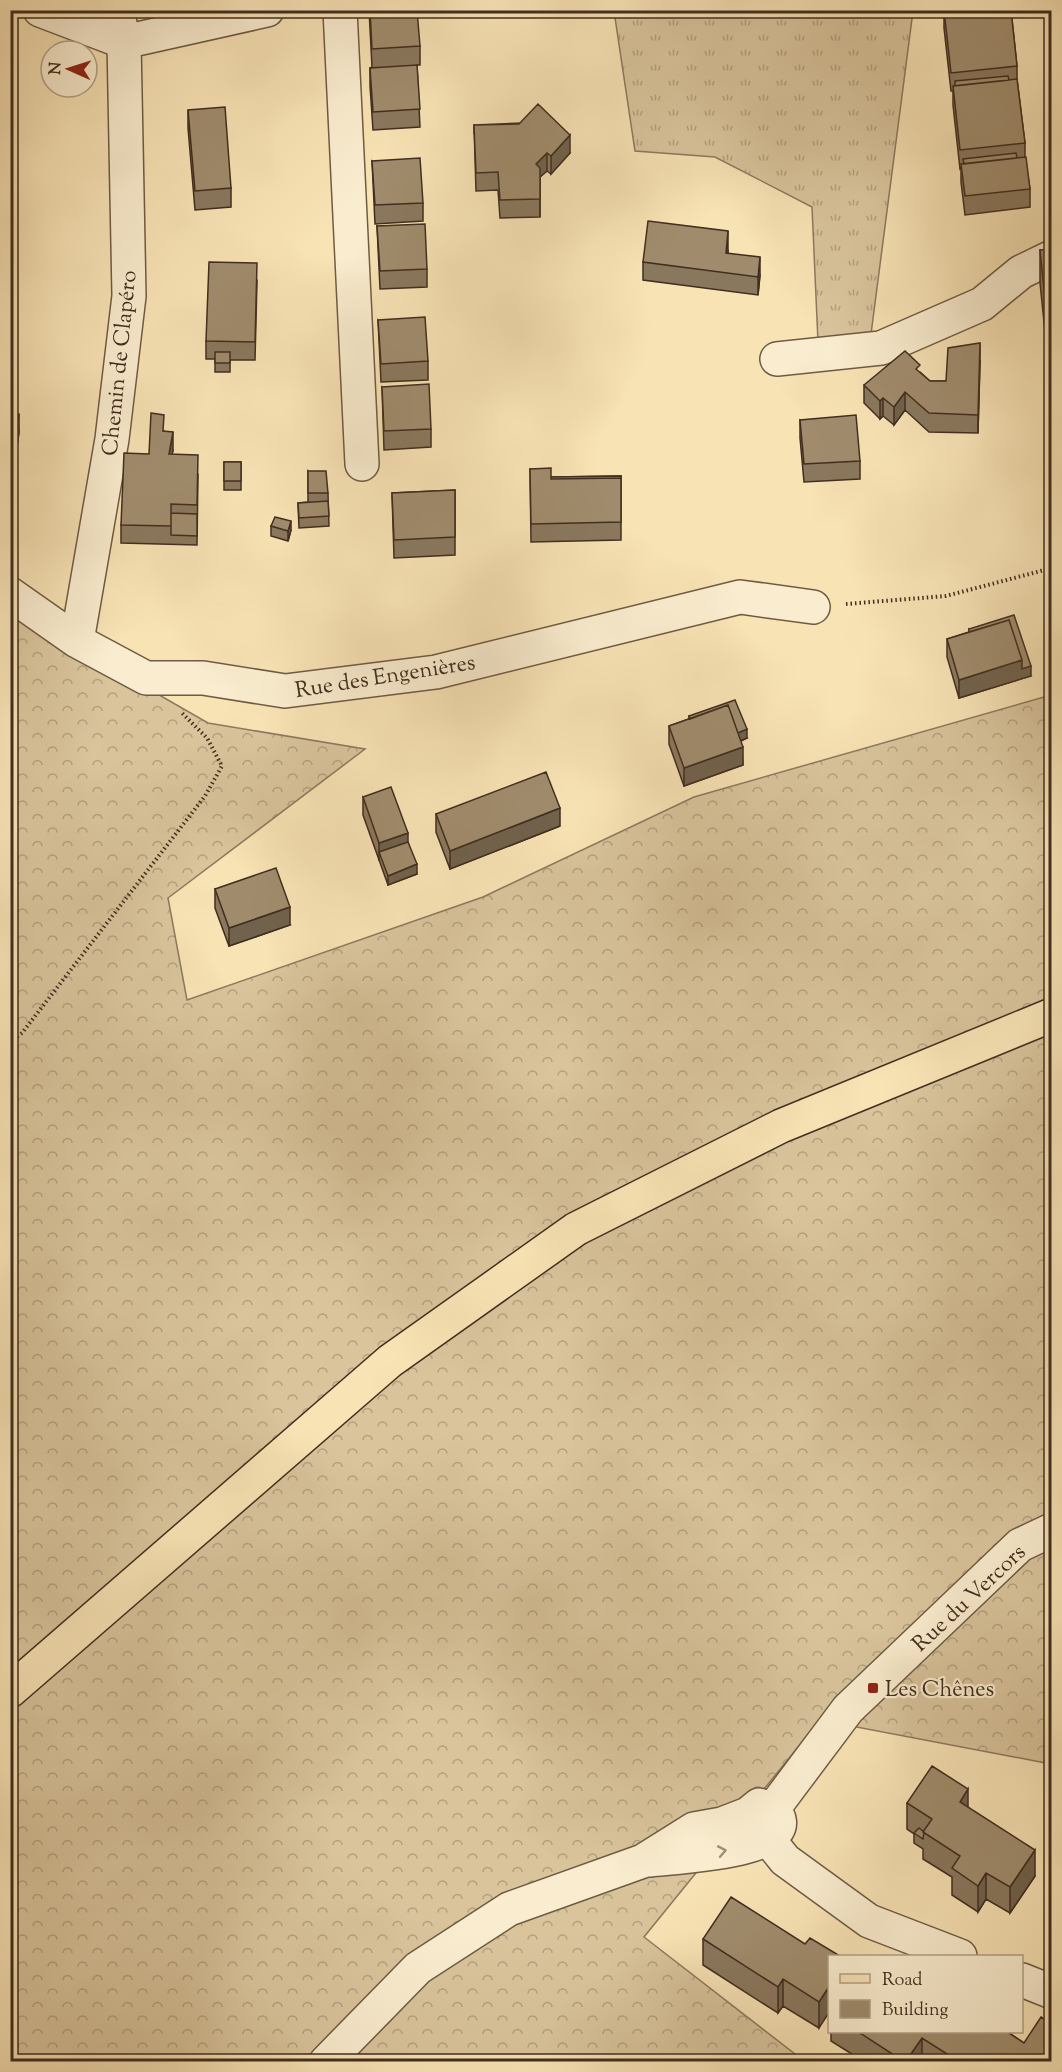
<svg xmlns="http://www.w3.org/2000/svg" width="1062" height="2072" font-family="'Sorts Mill Goudy',serif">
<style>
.grass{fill:url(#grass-tufts);stroke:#8d795e;stroke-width:1.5}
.forest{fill:url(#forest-crowns);stroke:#8d795e;stroke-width:1.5}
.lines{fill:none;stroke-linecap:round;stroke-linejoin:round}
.minor-casing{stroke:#6f5b44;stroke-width:36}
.major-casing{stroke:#412e1f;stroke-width:36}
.path{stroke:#412e1f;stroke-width:4;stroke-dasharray:1.5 3;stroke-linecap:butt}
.minor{stroke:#faedcf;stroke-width:33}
.major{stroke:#f8e3b5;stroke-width:33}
.wall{fill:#8a785e;stroke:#412e1f;stroke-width:1.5}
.shaded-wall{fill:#70624c;stroke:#412e1f;stroke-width:1.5}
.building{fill:#a08c6d;stroke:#412e1f;stroke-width:1.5}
.oneway{stroke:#9e8e77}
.poi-dot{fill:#8f2418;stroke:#faedcf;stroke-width:2}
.labels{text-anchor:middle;stroke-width:4.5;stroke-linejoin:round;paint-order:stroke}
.street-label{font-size:22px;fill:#412e1f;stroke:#faedcf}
.poi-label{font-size:22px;fill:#412e1f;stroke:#faedcf;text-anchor:start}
</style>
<defs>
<pattern id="grass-tufts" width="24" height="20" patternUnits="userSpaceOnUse" patternTransform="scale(1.5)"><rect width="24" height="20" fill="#d9c49c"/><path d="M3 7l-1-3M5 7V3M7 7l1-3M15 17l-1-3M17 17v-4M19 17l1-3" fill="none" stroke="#b2a07f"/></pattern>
<pattern id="forest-crowns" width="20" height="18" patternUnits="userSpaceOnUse" patternTransform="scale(1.5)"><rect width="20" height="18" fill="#d9c49c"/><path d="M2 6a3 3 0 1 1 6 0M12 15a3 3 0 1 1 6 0" fill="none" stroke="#b2a07f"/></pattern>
</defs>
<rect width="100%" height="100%" fill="#f8e3b5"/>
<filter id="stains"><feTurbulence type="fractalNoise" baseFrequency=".00333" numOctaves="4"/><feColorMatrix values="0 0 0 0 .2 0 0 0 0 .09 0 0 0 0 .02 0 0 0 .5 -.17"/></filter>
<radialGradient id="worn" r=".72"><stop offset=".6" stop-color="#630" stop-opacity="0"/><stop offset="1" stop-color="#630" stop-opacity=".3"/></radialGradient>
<!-- grass -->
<path class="grass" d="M614 11H913L871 334 818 342 812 207 715 157 635 151Z"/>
<!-- forest -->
<path class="forest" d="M10 597 93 657 208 723 365 749 168 898 187 1000 483 897 694 797 1051 695V1764L820 1720 644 1937 804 2061H11Z"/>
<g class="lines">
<!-- minor casing -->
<g class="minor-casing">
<path id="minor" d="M40 10 124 42
M340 10 362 464
M124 42 267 10
M777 359 881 348 982 304 1021 272 1052 257
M10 594 77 641 146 678H203L285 691 436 672 740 597 813 607
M77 641 112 439 129 296 124 42 117 10
M773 1809 848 1709 1020 1545 1052 1530
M769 1840 785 1860 869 1921 960 1956
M651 1860C673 1857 811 1852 773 1809L759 1805 748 1814 745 1821 752 1838 763 1841
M1022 1980 1052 1992
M326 2062 418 1968 509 1909 643 1861 694 1829 722 1824 748 1814"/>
</g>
<!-- major casing -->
<g class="major-casing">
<path id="major" d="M10 1691 390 1361 576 1229 781 1126 1052 1015"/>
</g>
<!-- path -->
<path class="path" d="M846 604 946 596 1052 568
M10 1042 22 1033 205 796 222 766 207 738 181 712"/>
<!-- minor -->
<use href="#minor" class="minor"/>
<!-- major -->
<use href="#major" class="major"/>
</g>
<!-- wall -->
<path class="wall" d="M369 10 420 46V65H417L420 127 373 130 370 86V68L372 67Z
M943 10H1011L1017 66V79L1025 143V157L1030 189V207L965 215 961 182V168L960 169 953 105V91H951L944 28V14L943 15Z
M1049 15H1052V48L1049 24Z
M188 110 231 188V207L195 210 188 128Z
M474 125 570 153 551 174 547 171 540 177V217L500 218 498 190 476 191Z
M372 161 423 203V221L375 224Z
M377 226 427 269V287L380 289Z
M1052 249V371H1049L1040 283V250Z
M728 250V253L760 275 758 295 643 280V262Z
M257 281 255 360H230V372H215V359H206V341Z
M378 320 428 361V380L381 382Z
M980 361 978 433 929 432 905 410 894 425 883 416 880 419 864 403V385L920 372 930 381H946Z
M382 387 431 429V447L384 450Z
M10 390 17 409 16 413 19 432 12 482H10Z
M800 420 860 461V479L804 482 800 438Z
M164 431 173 450 172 454 198 474 197 545 121 543V525L149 454Z
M224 462H241V490H224Z
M530 469 551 477 621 476V540L531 542Z
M308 471 328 493 329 526 299 528 298 503 308 502Z
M455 490V555L394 558 392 493Z
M271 526 291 530 288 541 271 536Z
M969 629 1031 676 959 698 947 657V639L969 632Z
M689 716 747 738 741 741 743 765 684 786 669 744V726L689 719Z
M363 797 408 842 417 874 388 885 363 815Z
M436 814 560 826 450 869 436 832Z
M215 889 290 925 229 946 215 908Z
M907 1803 968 1808 1035 1876 1010 1913 986 1899 978 1912 952 1895V1877L923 1859V1849L914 1843V1834L907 1829Z
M703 1939 805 1944 840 1956 819 2028 783 2006 778 2013 703 1965Z
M831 2031H1006L1052 2061H863L831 2041Z"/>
<!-- shaded-wall -->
<path class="shaded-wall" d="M570 135V153L551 174V156Z
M547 153V171L540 177V217V178L536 164Z
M728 231V250L726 271V253Z
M760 257V275L758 295V277Z
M980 343V361L978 433V415Z
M17 391V409L13 431V413Z
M905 392V410L894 425V407Z
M883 398V416L880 419V401Z
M19 414V432L12 482V464Z
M173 432V450L169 472V454Z
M291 521V530L288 541V531Z
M1022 660 1031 666V676L959 698V680Z
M747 729V738L735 743V734Z
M743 747V765L684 786V768Z
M560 808V826L450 869V851Z
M408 833V851L379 852V861V843Z
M417 864V874L388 885V876Z
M290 907V925L229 946V928Z
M968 1789V1815L960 1802Z
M1035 1850V1876L1010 1913V1887Z
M986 1873V1899L978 1912V1886Z
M783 1979V2006L778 2013V1987Z
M830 1985V2011L819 2028V2002Z
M922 2038V2061H906Z"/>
<!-- building -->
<path class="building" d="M370 10H417L420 46 372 49Z
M944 10H1011L1017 66 951 73Z
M1049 15H1052V38Z
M417 65 420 109 373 112 370 68Z
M1008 76 1009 80 955 86V81Z
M1017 79 1025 143 960 150 953 86Z
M538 104 570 135 551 156 547 153 536 164 540 168V199L500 200 498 172 476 173 474 125 519 124Z
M225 107 231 188 195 191 188 110Z
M520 123 519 124 474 125V134V125Z
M1016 153 1017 158 964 164 963 159Z
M1026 157 1030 189 965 196 961 164Z
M420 158 423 203 375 205 372 161Z
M648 221 728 231 726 253 760 257 758 277 643 262Z
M425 224 427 269 380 271 377 226Z
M1052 249V338H1049L1040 250Z
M209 262 257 263 255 342 206 341Z
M425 317 428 361 381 364 378 320Z
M980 343 978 415 929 413 905 392 894 407 883 398 880 401 864 385 905 351 920 365 916 369 930 381H946L948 348Z
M215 352H230V363H215Z
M429 384 431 429 384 431 382 387Z
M10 390 17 391 13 413 19 414 12 464H10Z
M151 413 164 415 163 431 173 432 169 454 198 455 197 505 171 504V526L121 525 124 453 149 454Z
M856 415 860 461 804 464 800 420Z
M224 462H241V481H224Z
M551 468V479L621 478V522L531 524 530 469Z
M308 471H326L328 493H308Z
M621 476V478L551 479V477Z
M455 490V537L394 540 392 493Z
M328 501 329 516 299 518 298 503Z
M171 513 197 514V536L171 535Z
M275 517 291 521 288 531 271 526Z
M1014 615 1031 666 1022 669V660L1009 620 969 632V629Z
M1009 620 1022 660 959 680 947 639Z
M735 700 747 729 738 733 728 705 690 719 689 716Z
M728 705 743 747 684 768 669 726Z
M546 772 560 808 450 851 436 814Z
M391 787 408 833 379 843 363 797Z
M408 842 417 864 388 876 379 852Z
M276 868 290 907 229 928 215 889Z
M932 1766 968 1789 960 1802 1035 1850 1010 1887 986 1873 978 1886 952 1868 960 1856 923 1832 932 1819 907 1803Z
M919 1828 924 1832 923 1839 914 1833Z
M731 1897 805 1944 810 1938 840 1956H830V1985L819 2002 783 1979 778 1987 703 1939Z
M1041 2017 1052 2024V2061H1019L1014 2058 1012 2061H958L922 2038 906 2061H903L857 2031H1006L1024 2043Z"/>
<!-- one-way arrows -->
<defs><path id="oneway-chevron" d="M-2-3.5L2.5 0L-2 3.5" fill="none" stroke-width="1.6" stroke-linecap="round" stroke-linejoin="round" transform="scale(1.5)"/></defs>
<use class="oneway" href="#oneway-chevron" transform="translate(722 1851) rotate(-11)"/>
<!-- markers -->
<rect class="poi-dot" x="867" y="1682" width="12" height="12" rx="3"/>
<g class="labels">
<!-- street labels -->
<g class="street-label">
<text transform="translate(118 363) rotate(-84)" y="8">Chemin de Clapéro</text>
<text transform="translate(385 675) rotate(-9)" y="8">Rue des Engenières</text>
<text transform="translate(968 1597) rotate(-43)" y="8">Rue du Vercors</text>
</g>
<!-- poi labels -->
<g class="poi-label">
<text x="885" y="1696">Les Chênes</text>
</g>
</g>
<!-- margin -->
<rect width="1062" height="2072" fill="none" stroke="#f8e3b5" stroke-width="36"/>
<rect x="12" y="12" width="1038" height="2048" fill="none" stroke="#412e1f" stroke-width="3"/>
<rect x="18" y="18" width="1026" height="2036" fill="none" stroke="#412e1f" stroke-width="1.5"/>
<!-- legend -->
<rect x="828" y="1955" width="195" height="78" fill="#faedcf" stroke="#b0a189" stroke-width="1.5"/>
<rect x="840" y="1974" width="30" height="9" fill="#f8e3b5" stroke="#b0a189" stroke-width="1.5"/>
<text x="882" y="1985" font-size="18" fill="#412e1f">Road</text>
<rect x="840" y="2000" width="30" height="18" fill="#a08c6d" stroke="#b0a189" stroke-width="1.5"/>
<text x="882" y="2015" font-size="18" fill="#412e1f">Building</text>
<!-- north arrow -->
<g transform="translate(69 69) rotate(273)"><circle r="28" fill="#faedcf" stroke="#b0a189" stroke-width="1.5"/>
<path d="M0-4.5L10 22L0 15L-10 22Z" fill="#8f2418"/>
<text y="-9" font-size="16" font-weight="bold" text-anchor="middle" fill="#412e1f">N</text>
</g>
<rect width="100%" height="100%" filter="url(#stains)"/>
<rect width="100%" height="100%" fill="url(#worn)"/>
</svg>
